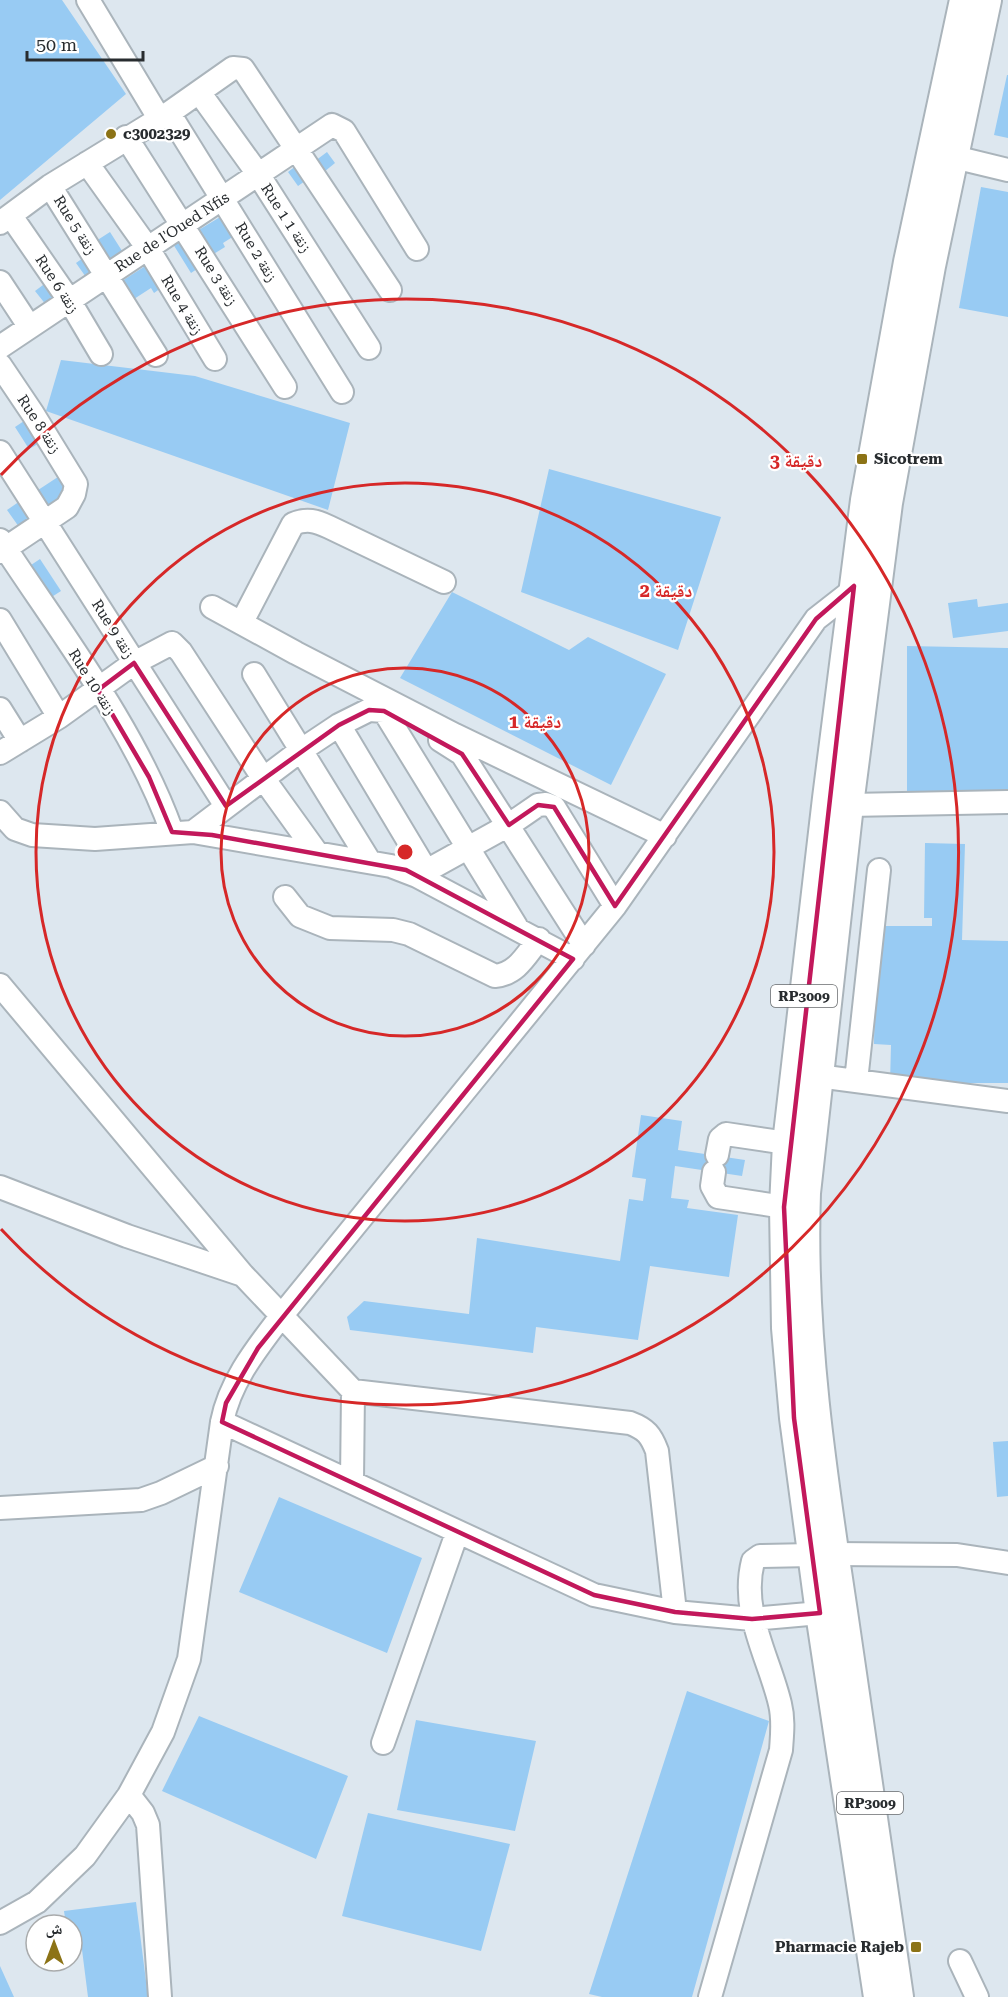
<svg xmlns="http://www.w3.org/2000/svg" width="1008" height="1997" font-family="'Roboto Serif','Noto Naskh Arabic',serif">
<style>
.building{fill:#98cbf3}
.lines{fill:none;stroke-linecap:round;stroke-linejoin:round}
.minor-casing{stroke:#aab4bb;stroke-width:26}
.major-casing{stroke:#aab4bb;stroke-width:32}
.minor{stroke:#fff;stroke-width:22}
.major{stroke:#fff;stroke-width:28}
.marked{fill:none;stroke:#c2185b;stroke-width:4.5;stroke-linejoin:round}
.ring{fill:none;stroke:#d62828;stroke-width:3}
.poi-dot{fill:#8c7316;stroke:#fff;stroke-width:2}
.labels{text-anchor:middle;stroke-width:4.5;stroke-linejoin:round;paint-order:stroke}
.shield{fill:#fff;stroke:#686b6d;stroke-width:1.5}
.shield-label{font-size:14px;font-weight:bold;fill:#282c2f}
.poi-label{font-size:15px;font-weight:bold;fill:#282c2f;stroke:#fff;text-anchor:start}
.street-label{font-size:15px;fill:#282c2f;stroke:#fff}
.centre{fill:#d62828;stroke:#fff;stroke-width:3}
.ring-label{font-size:18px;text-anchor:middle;font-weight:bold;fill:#d62828;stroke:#fff;stroke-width:4.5;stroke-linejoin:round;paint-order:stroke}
</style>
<rect width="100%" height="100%" fill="#dde7ef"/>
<!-- building -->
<path class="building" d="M0 0H62L126 94 0 200Z
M1007 75H1008V138L994 135Z
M327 152 335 163 324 172 315 161Z
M301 162 312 176 298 186 288 172Z
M981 187 1008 192V317L959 308Z
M230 211 242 231 223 243 225 247 212 255 197 231Z
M110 232 124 254 111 263 96 241Z
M188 234 206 263 191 273 173 244Z
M90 253 99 266 88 280 76 263Z
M153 261 168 283 154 293 151 288 134 299 122 281Z
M51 279 62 294 47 306 35 291Z
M61 360 195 376 350 423 328 510 46 411Z
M30 417 45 440 29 449 15 427Z
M549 469 721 517 678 650 521 592Z
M64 473 71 491 43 510 32 494Z
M23 499 35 516 19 527 7 510Z
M40 559 61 591 47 600 25 569Z
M452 592 569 650 588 637 666 674 611 785 400 678Z
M977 599 978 607 1008 603V631L953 638 948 603Z
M907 646 1008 648V792L907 793Z
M925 843 965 844 962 940 1008 941V1083H890L891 1045 874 1044 876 926H932V918H924Z
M641 1115 682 1121 678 1150 745 1160 742 1176 675 1166 671 1198 689 1200 687 1208 738 1215 729 1277 650 1266 638 1340 536 1327 533 1353 350 1330 347 1317 364 1301 469 1314 477 1238 620 1261 629 1199 643 1201 646 1179 632 1177Z
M1008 1441V1496L997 1497 993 1442Z
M279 1497 422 1558 387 1653 239 1592Z
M687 1691 769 1721 692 1997H602L589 1994Z
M199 1716 348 1776 316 1859 162 1791Z
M416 1720 536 1741 515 1831 397 1810Z
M368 1813 510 1844 481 1951 342 1916Z
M136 1902 148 1997H88L80 1934 72 1935V1925H66L64 1911Z
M0 1966 14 1997H0Z"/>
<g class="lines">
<!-- minor casing -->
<g class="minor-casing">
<path id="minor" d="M88 0 159 118
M199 92 258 174 369 348
M169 113 342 392
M126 137 285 387
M954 157 1008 170
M87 163 149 250 215 359
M50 186 156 355
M11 216 69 300 101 354
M0 223 50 186 169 113 233 68 243 69 390 290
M0 282 29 326
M0 347 332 125 344 131 417 249
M0 365 33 414 76 484 74 494 67 507 0 552
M0 452 226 806
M0 540C60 632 135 728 172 832
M212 607 296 653 455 735 665 836
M0 620 59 717
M242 622 293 524C307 518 316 521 329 527L444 582
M254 674 370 862
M0 709 20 741
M339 725 427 872
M440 740 462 754 584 945
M0 753 59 717 134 663 172 643 181 652 263 778 317 853
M849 805 1008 802
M0 812 15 829 32 835 95 839 193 832 391 866 417 876 573 959
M193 832 300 751 339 725 369 710 384 711 516 926
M417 876 509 825 538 805 546 804 554 807 615 906
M285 897 300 916 330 928 393 930 409 934 495 976C517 974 526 955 539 939
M0 985 243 1275 353 1391 630 1423C646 1429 651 1435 657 1451L675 1612
M818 1076 1008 1101
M856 1081 879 870
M717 1155 720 1139 726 1134 787 1143
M714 1172 712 1186 718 1197 784 1207
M0 1187 127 1236 243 1275
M222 1422 594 1595 675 1612 752 1619 820 1613
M352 1481 353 1391
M0 1508 141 1500 161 1493 217 1466
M834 1554 957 1555 1008 1563
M383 1743 457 1533
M129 1795 143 1813 148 1825 160 1997
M0 1923 37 1902 85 1856 129 1795 163 1732 189 1659 222 1422C230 1381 257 1348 282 1315L615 906 816 619 862 583
M960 1961 977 1997
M710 1997 781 1750C782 1735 784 1720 780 1704 769 1657 740 1612 753 1561L760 1556 812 1555"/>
</g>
<!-- major casing -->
<g class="major-casing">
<path id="major" d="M878 1997 820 1613 794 1418 786 1328 784 1207 787 1143 827 798 865 500 908 262 964 0
M899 1997C880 1869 862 1740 843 1612 822 1473 801 1333 806 1193L849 805 888 503 931 266 987 0"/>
</g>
<!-- minor -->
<use href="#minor" class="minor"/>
<!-- major -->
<use href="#major" class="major"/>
</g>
<!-- marked area -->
<path class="marked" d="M854 586 784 1207 794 1418 820 1613 752 1619 675 1612 594 1595 222 1422 226 1403 258 1348 573 959 406 870 212 835 172 832 149 777 98 690 134 663 226 806 339 725 369 710 384 711 462 754 509 825 538 805 554 807 615 906 816 619Z"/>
<!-- distance rings -->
<g class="ring">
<circle cx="405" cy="852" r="184"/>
<circle cx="405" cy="852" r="369"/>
<path d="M1 475A553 553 0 1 1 1 1229"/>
</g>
<!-- markers -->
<g class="poi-dot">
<circle cx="111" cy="134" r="6"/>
<rect x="856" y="453" width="12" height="12" rx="3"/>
<rect x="910" y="1941" width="12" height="12" rx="3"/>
</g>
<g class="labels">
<!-- shield labels -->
<g class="shield">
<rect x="771" y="985" width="66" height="22" rx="4.5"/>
<rect x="837" y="1792" width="66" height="22" rx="4.5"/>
</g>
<g class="shield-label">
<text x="804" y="1001">RP3009</text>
<text x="870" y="1808">RP3009</text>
</g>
<!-- poi labels -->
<g class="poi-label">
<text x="123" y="139">c3002329</text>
<text x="874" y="464">Sicotrem</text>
<text x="904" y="1952" text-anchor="end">Pharmacie Rajeb</text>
</g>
<!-- street labels -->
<g class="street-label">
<text transform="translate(286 218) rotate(57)" y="5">Rue 1 زنقة 1</text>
<text transform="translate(75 225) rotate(58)" y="5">Rue 5 زنقة</text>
<text transform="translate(172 232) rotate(-33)" y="5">Rue de l'Oued Nfis</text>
<text transform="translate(256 252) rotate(59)" y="5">Rue 2 زنقة</text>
<text transform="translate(216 276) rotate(58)" y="5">Rue 3 زنقة</text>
<text transform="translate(57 284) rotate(57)" y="5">Rue 6 زنقة</text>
<text transform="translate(182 305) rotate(59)" y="5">Rue 4 زنقة</text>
<text transform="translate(39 424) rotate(57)" y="5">Rue 8 زنقة</text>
<text transform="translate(113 629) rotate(58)" y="5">Rue 9 زنقة</text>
<text transform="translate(92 682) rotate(58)" y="5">Rue 10 زنقة</text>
</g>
</g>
<circle cx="405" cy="852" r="9" class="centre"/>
<g class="ring-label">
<text x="796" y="467">3 دقيقة</text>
<text x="666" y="597">2 دقيقة</text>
<text x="535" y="728">1 دقيقة</text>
</g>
<!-- north arrow -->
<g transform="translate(54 1943)"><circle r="28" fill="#ffffff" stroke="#a9abac" stroke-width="1.5"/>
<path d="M0-4.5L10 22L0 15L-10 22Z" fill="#8c7316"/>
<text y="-9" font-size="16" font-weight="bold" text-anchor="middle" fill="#282c2f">ش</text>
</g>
<!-- scale -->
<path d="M27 51v9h116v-9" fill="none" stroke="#282c2f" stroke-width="3"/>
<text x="36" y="51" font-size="18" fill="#282c2f" stroke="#ffffff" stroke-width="4.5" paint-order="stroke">50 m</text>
</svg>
